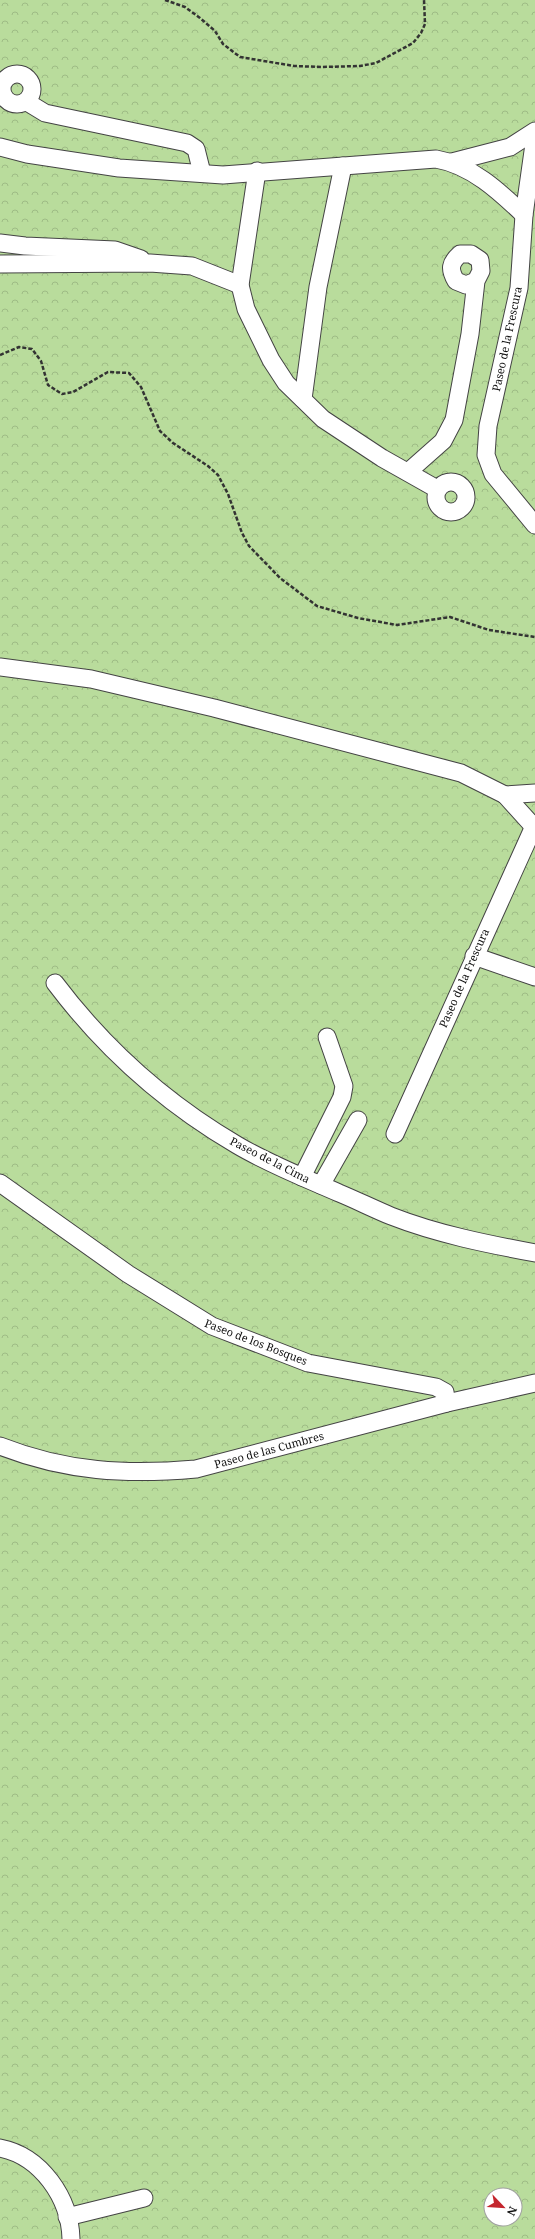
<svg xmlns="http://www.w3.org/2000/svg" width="535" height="2239" font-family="'Noto Serif',serif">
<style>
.forest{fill:url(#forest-crowns);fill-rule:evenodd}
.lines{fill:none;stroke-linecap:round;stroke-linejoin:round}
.minor-casing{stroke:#444;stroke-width:19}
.path{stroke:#333;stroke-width:2.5;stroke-dasharray:4 2;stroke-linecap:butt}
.minor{stroke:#fff;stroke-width:17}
.labels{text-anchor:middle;stroke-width:4;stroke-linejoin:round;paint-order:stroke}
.street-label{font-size:11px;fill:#111;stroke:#fff}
</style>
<defs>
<pattern id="forest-crowns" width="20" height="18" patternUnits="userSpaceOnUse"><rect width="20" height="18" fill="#b9dc9c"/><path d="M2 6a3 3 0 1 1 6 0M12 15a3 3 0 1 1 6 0" fill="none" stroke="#9ebc85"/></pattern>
</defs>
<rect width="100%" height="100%" fill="#fffdf5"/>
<path class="forest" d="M0,0H535V2239H0ZM491,2195H515V2219H491Z"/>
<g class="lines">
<g class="minor-casing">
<g id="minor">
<circle cx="17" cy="89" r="15"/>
<path d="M27,102L45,113L187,143L196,149L202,173"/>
<path d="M535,137L524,215L519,288L488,426L486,455L493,474L535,525"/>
<path d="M0,147L27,154L119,168L223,175L436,159C471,165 499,191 524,215"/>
<path d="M452,162L510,147L535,131"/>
<path d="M257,171L240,285L246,309L271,360L286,383L323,419L382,458L437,489"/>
<path d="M0,243L25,246L115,250L141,259"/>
<path d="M0,264L150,263L192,266L240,285"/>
<path d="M303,399L318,287L343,166"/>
<path d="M408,472L443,441L454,420L470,334L476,281L481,271L480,260L471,254H460C450,263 449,269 456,281L466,285L476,281"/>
<circle cx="451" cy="497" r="15"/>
<path d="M0,667L91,679L214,708L461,773L505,795L533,826"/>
<path d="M505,795L535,793"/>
<path d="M474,956L535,977"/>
<path d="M55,983C104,1048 167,1104 237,1145C269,1164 305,1178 339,1193C356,1200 374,1209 391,1216C437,1234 487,1244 535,1253"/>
<path d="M395,1134L535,824"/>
<path d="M302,1177L342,1097L344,1086L327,1037"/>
<path d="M0,1183L128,1274L212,1326L308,1363L436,1387L445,1392L447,1403"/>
<path d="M321,1185L358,1120"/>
<path d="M0,1446C66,1472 127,1475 196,1469L447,1403L535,1383"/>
<path d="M0,2148C41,2156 70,2198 71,2239"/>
<path d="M67,2217L144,2198"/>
</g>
</g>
<g class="path">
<path d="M165,0L185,7L200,18L215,31L223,44L240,57L294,66L322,67L360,66L376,63L413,43L421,33L425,24L424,0"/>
<path d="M0,355L19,347L32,349L41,361L48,385L62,394L73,392L108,372L129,373L141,387L160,431L173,443L208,466L218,475L228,494L242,533L249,546L280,578L317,606L358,618L397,625L450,617L489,630L535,637"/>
</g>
<use href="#minor" class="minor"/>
</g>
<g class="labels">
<g class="street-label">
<text transform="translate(507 339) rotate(-78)" y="4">Paseo de la Frescura</text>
<text transform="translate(464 978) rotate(-66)" y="4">Paseo de la Frescura</text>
<text transform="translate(270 1160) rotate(27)" y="4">Paseo de la Cima</text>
<text transform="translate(256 1342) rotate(21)" y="4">Paseo de los Bosques</text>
<text transform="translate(269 1450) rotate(-15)" y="4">Paseo de las Cumbres</text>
</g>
</g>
<g transform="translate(503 2207) rotate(115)"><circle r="19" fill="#ffffff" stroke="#a0a0a0"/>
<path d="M0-3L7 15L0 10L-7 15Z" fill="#c4262e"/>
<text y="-6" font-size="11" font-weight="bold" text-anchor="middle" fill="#111111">N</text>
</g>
</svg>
